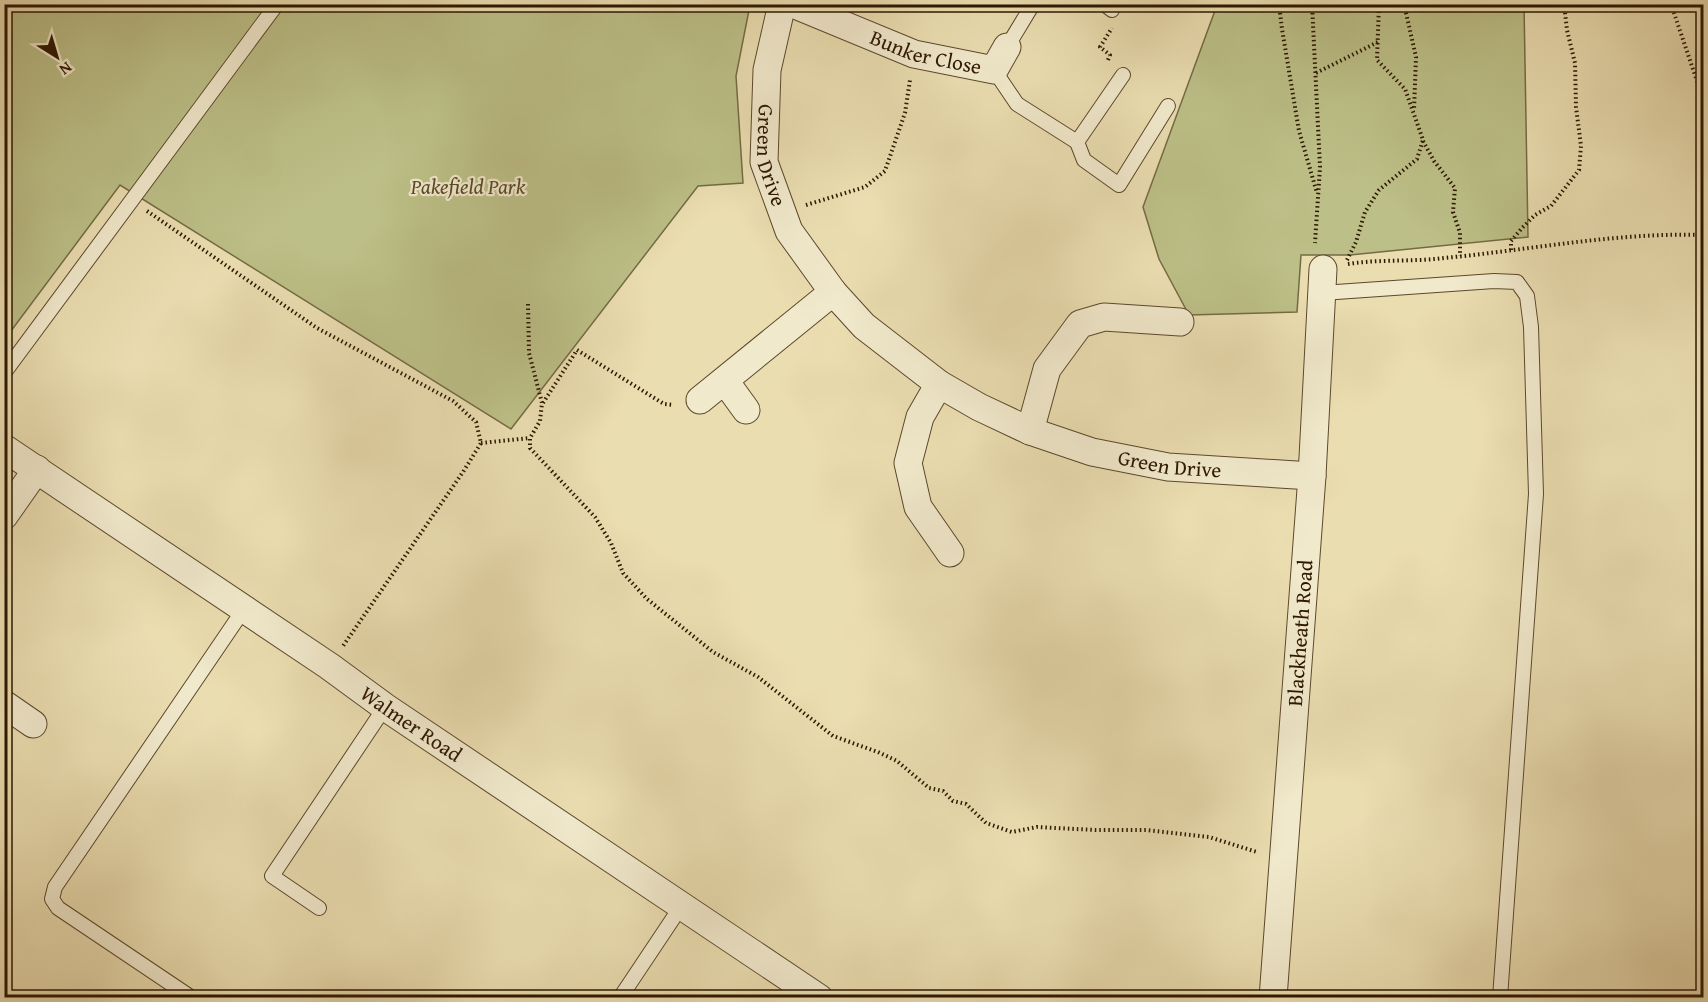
<svg xmlns="http://www.w3.org/2000/svg" width="1708" height="1002" font-family="'Gentium Book Plus',serif">
<style>
.green{fill:#bcbf87;stroke:#746b44;stroke-width:1.5}
.lines{fill:none;stroke-linecap:round;stroke-linejoin:round}
.lane-casing{stroke:#5c482c;stroke-width:16}
.street-casing{stroke:#5c482c;stroke-width:29}
.path{stroke:#2d1700;stroke-width:4;stroke-dasharray:1.5 3;stroke-linecap:butt}
.lane{stroke:#f1e9cc;stroke-width:14}
.street{stroke:#f1e9cc;stroke-width:27}
.labels{text-anchor:middle;stroke-width:4.5;stroke-linejoin:round;paint-order:stroke}
.street-label{font-size:21px;fill:#2d1700;stroke:#f1e9cc}
.park-label{font-size:21px;font-style:italic;fill:#584928;stroke:#f1e9cc}
</style>
<rect width="100%" height="100%" fill="#eaddb0"/>
<filter id="stains"><feTurbulence type="fractalNoise" baseFrequency=".00333" numOctaves="4"/><feColorMatrix values="0 0 0 0 .2 0 0 0 0 .09 0 0 0 0 .02 0 0 0 .5 -.17"/></filter>
<radialGradient id="worn" r=".72"><stop offset=".6" stop-color="#630" stop-opacity="0"/><stop offset="1" stop-color="#630" stop-opacity=".3"/></radialGradient>
<g class="green">
<path d="M5,5H750L736,76L743,183L698,186L511,429L120,185L5,339Z"/>
<path d="M1217,5H1524L1528,237L1350,255H1301L1297,312L1189,315L1159,259L1143,207Z"/>
</g>
<g class="lines">
<g class="lane-casing">
<g id="lane">
<path d="M1104,4L1112,10"/>
<path d="M1007,47L1033,4"/>
<path d="M994,70L1017,104L1077,142L1123,75"/>
<path d="M1077,142L1084,160L1119,185L1168,106"/>
<path d="M1322,293L1494,281L1517,282L1527,296L1531,327L1536,494L1500,998"/>
<path d="M4,373L277,4"/>
<path d="M319,908L272,876L385,707"/>
<path d="M192,998L58,908L52,899L55,887L244,609"/>
<path d="M620,998L682,905"/>
</g>
</g>
<g class="street-casing">
<g id="street">
<path id="s1" d="M782,4L767,70L764,162L789,231L833,292L864,326L939,384L979,407L1030,431L1092,452L1168,467L1312,476"/>
<path id="s2" d="M793,4L914,54L994,70L1007,47"/>
<path d="M725,381L746,410"/>
<path d="M939,384L920,417L908,463L918,507L950,553"/>
<path d="M700,400L833,292"/>
<path d="M1030,431L1047,369L1080,324L1104,317L1180,322"/>
<path id="s3" d="M4,448L329,666L385,707L819,998"/>
<path d="M4,516L37,469"/>
<path d="M4,704L33,724"/>
<path id="s4" d="M1273,998L1312,476L1323,269"/>
</g>
</g>
<g class="path">
<path d="M1279,4L1282,29L1299,131L1317,193"/>
<path d="M1312,4L1320,167L1315,243"/>
<path d="M1404,4L1416,57L1414,110"/>
<path d="M1671,4L1698,84L1704,138"/>
<path d="M1108,60L1110,55L1100,47L1112,28"/>
<path d="M1316,73L1378,42"/>
<path d="M1423,141L1434,161L1455,188L1453,212L1460,233V256"/>
<path d="M806,205L865,187L885,171L905,113L910,80"/>
<path d="M147,211L317,328L453,401L476,422L481,443L463,472L343,646"/>
<path d="M1511,250V241L1522,228L1535,215L1551,206L1579,170L1581,146L1576,107L1575,63L1567,30L1564,4"/>
<path d="M1347,260L1356,242L1365,212L1379,190L1417,159L1423,140L1405,89L1377,60L1379,4"/>
<path d="M1348,264C1380,259 1412,262 1444,258C1530,250 1617,232 1704,235"/>
<path d="M528,304L529,353L542,403L540,421L530,438V448L595,517L611,543L623,573L647,599L713,652L758,677L833,736L878,752L897,761L929,788L943,791L953,801L966,804L986,823L1012,832L1037,827L1095,830H1146L1209,837L1257,852"/>
<path d="M543,403L577,350L664,404L674,405"/>
<path d="M481,443L530,438"/>
</g>
<use href="#lane" class="lane"/>
<use href="#street" class="street"/>
</g>
<g class="labels">
<g class="street-label">
<text dy="7" stroke="none"><textPath href="#s2" startOffset="142">Bunker Close</textPath></text>
<text dy="7" stroke="none"><textPath href="#s1" startOffset="154">Green Drive</textPath></text>
<text dy="7" stroke="none"><textPath href="#s1" startOffset="696">Green Drive</textPath></text>
<text dy="7" stroke="none"><textPath href="#s4" startOffset="366">Blackheath Road</textPath></text>
<text dy="7" stroke="none"><textPath href="#s3" startOffset="492">Walmer Road</textPath></text>
</g>
<g class="park-label">
<text x="468" y="194">Pakefield Park</text>
</g>
</g>
<rect width="1708" height="1002" fill="none" stroke="#eaddb0" stroke-width="24"/>
<rect x="6" y="6" width="1696" height="990" fill="none" stroke="#2d1700" stroke-width="3"/>
<rect x="12" y="12" width="1684" height="978" fill="none" stroke="#2d1700" stroke-width="1.5"/>
<g transform="translate(57 57) rotate(143)" stroke="#f1e9cc" stroke-width="4.5" paint-order="stroke">
<path d="M0-4.5L10 22L0 15L-10 22Z" fill="#2d1700"/>
<text y="-9" font-size="16" font-weight="bold" text-anchor="middle" fill="#2d1700">N</text>
</g>
<rect width="100%" height="100%" filter="url(#stains)"/>
<rect width="100%" height="100%" fill="url(#worn)"/>
</svg>
